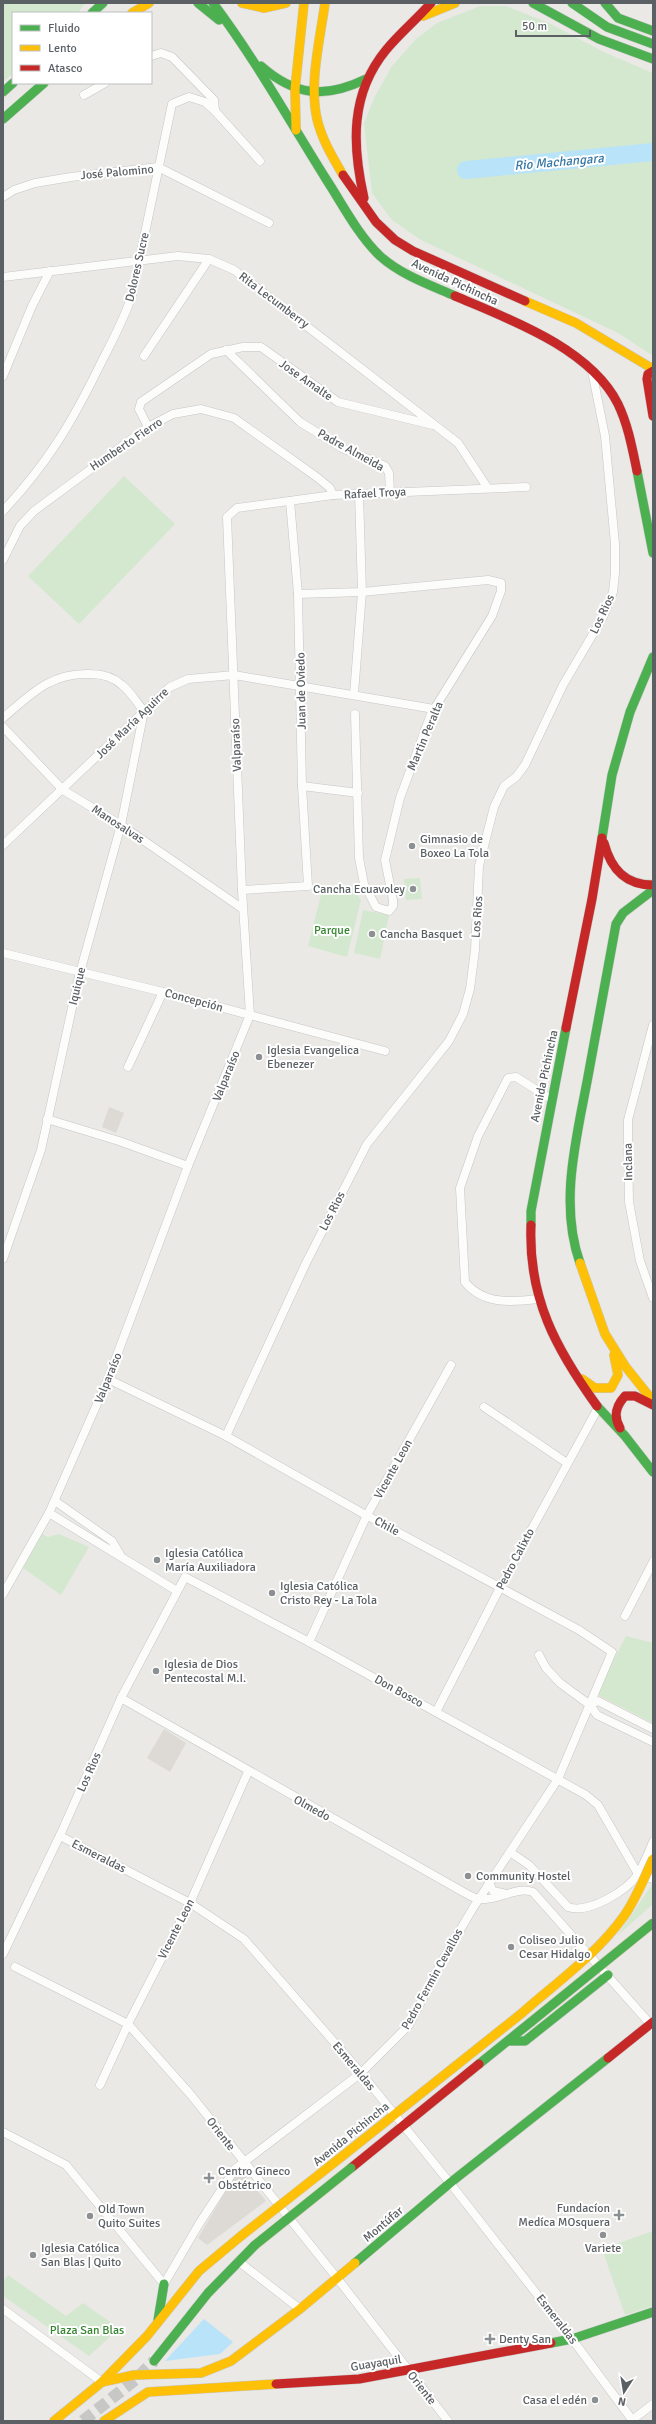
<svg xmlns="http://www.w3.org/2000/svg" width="656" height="2424" font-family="Signika,sans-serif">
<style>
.education{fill:#dddad5}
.green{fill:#d4e8d0}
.water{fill:#b8e3f8}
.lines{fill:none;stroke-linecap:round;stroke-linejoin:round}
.river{stroke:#b8e3f8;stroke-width:18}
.primary-tunnel{stroke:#c7c7c6;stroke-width:12;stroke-dasharray:12 6;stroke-linecap:butt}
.street-casing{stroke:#c6c6c6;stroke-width:9}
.fast-casing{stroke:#c7c8c8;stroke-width:10}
.slow-casing{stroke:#c7c8c8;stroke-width:10}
.jam-casing{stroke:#c7c8c8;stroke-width:10}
.street{stroke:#fcfcfb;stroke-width:8}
.fast{stroke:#4caf50;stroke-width:9}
.slow{stroke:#ffc107;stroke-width:9}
.jam{stroke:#c62828;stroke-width:9}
.fast-bridge-casing{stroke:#d4c7b2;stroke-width:10;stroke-linecap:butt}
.slow-bridge-casing{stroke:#d4c7b2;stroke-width:10;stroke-linecap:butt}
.fast-bridge{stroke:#4caf50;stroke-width:9}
.slow-bridge{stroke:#ffc107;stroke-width:9}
.poi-dot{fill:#8d9092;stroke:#fff;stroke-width:1.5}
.labels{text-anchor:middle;stroke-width:4;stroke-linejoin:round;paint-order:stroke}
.street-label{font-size:12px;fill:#5b6064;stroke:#fff}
.poi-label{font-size:12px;fill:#5b6064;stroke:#fff;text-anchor:start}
.park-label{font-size:12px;fill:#368531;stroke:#fff}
.water-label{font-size:13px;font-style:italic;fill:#3677a3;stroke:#fff}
</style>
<rect width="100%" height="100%" fill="#ebe9e6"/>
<g class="education">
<path d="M109,1107L124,1113L116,1133L102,1127Z"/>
<path d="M164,1729L186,1743L170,1772L147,1758Z"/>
<path d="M237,2172H242L266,2201L207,2245L198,2238Z"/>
</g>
<g class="green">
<path d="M3,3H85L78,13H13V73L3,82Z"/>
<path d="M480,6H506L549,23L604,52L653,73V356L618,333L421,240L392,220L372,193L364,123L375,96L392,66L416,39L437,23Z"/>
<path d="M124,476L175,524L79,624L28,576Z"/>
<path d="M420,878L422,899L406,900L404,879Z"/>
<path d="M323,887H352L361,900L347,957L308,946Z"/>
<path d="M363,910L389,915L380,959L354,953Z"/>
<path d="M42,1534L48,1537L59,1534L89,1547L61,1595L23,1568Z"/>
<path d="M626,1636L653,1643V1723L596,1694Z"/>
<path d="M653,1883V1904L617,1936Z"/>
<path d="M653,2231V2306L625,2315L602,2249Z"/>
<path d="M8,2275L66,2316L83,2303L116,2326L114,2333L89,2356L3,2296V2282Z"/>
</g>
<g class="water">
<path d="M204,2319L233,2342L220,2354L165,2361Z"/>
<circle cx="83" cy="2330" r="5.5"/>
</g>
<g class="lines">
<path class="river" d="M466,170L653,152"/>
<path class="primary-tunnel" d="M83,2421L136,2379L154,2361"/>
<g class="street-casing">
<g id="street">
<path d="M151,56L161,53L172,57L214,100L215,111"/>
<path d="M84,95L105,83"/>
<path d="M3,197L14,190L35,183L71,177L158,167L269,223"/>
<path d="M3,277L178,256L209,259L234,270L458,443L487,487"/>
<path d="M226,350L300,422L342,448L385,466L389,473L390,492"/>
<path d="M144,356L209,259"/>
<path d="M3,376L32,306L50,271"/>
<path d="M148,427L139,409L141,402L211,354L243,347H261L338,402L433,425"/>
<path d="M3,511C47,464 71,424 99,367C111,343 124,320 132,295L172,104L189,97L205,102L215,111L260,161"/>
<path d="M3,560L20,526L34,511L148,427L173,414L201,409L234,418L318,478L330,488L333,495"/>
<path d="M298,594L362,592L488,580L501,583V591L492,616L431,714L400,798L385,860L393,900V906L389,911L376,907L364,884L359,858L355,714"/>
<path d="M354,694L362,592L359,493"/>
<path d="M3,718C31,694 51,672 91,674C102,674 114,678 122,685C131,692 137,703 144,711L121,825L79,976L41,1150L3,1259"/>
<path d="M3,727L63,790L121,825L243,909"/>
<path d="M302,786L358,793"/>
<path d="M3,845L170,687L188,679L234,675L434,709"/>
<path d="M242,890L308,886L302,786L298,594L290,501"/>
<path d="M3,953L163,992L385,1051"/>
<path d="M653,1025L628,1120V1137L629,1202L640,1261L653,1298"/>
<path d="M128,1067L163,992"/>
<path d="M47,1119L119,1141L188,1166"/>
<path d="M539,1299C512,1302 483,1305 465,1282L460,1188L478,1136L508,1078L516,1077L551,1099"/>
<path d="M484,1407L567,1463"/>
<path d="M226,1436L306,1263L367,1144L449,1041L463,1014L470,989L475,950L479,866L494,807L504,786L516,777L525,765L563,685L603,617L613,592L615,573V544L605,436L592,371"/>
<path d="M55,1501L112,1541L121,1556"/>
<path d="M49,1513L177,1591"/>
<path d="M3,1594L49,1513L108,1379L188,1166L250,1015L242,890L227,517L237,508L333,495L526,487"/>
<path d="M625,1616L653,1562"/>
<path d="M309,1642L367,1515L451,1365"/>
<path d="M539,1655L546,1668L560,1683L590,1705L597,1715L653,1742"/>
<path d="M121,1698L465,1893C469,1895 475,1899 480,1899C499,1901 515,1886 533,1892L653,2027"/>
<path d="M590,1705L598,1701L653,1729"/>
<path d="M436,1712L504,1580L598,1408"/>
<path d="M60,1836L190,1903L244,1939L361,2073L450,2183L572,2339L633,2421"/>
<path d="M510,1852L529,1865L568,1907C589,1914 627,1891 639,1873C644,1863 649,1852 653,1842"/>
<path d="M489,1882L493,1891L506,1894"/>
<path d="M3,1954L62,1831L121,1698L185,1577L309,1642L586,1795L598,1805L638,1874L653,1879"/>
<path d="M15,1967L128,2024L191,2095L337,2278L448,2421"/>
<path d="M100,2085L130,2020L190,1903L248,1772"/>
<path d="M3,2132L66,2165L164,2284L199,2224L235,2169L361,2073L409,2025L442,1961L473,1908L558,1779L612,1652L579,1630L364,1514L226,1436L108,1379"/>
<path d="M238,2261L300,2309"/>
<path d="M3,2309L102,2382"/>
<path d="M631,2421L653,2404"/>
</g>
</g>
<g class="fast-casing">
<g id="fast">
<path d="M198,3L219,20"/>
<path d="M213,3C255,59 289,120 326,179C343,205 358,235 380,256C401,275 430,285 455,296"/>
<path d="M533,3L599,39L653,59"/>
<path d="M572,3L607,27L653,44"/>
<path d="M605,3L618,18L653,31"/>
<path d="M92,13L103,3"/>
<path d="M261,66C295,96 325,99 366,79"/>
<path d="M3,92L13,83"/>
<path d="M3,119L44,83"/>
<path d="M637,471L653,553"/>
<path d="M602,838L612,775L630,712L653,657"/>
<path d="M531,1225V1211L566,1028"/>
<path d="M580,1263C558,1201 578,1133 589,1071C598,1022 607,973 616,924L623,913L653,890"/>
<path d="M597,1406L625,1436L653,1472"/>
<path d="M508,2041H525L608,1975"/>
<path d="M479,2064L531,2022"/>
<path d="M355,2263L450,2183L608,2058"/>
<path d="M158,2320L164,2284"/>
<path d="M551,2343L572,2339L653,2312"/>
<path d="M154,2361L208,2293L255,2245"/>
</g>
</g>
<g class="slow-casing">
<g id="slow">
<path d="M242,3L264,8L286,3"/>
<path d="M325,3C320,40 309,82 317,119C322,140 333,158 343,175"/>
<path d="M132,13L149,3"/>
<path d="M423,16L455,3"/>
<path d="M296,130L295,89L304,3"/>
<path d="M525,301L576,323L653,369"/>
<path d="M580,1263L605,1334L625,1366L653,1401"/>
<path d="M582,1379L595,1388H611L618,1375L614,1355"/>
<path d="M340,2158L522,2013"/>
<path d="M102,2382L134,2375L201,2373L231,2361L300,2309L355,2263"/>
<path d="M54,2421L102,2382L147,2336L199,2271L241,2236"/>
<path d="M104,2421L148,2392L276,2384"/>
</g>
</g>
<g class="jam-casing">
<g id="jam">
<path d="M343,175L376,222L395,240L413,251L525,301"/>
<path d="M364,198C352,145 350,94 386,50C400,33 417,19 431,3"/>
<path d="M455,296C509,319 590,348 618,404C628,425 632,447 637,471"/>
<path d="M653,371L648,374L647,379L653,416"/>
<path d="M604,843C611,869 625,885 653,885"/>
<path d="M566,1028L592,899L602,838"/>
<path d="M531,1225C528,1298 556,1349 597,1406"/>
<path d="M620,1428C613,1416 616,1406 625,1396H635L653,1405"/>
<path d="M608,2058L653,2022"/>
<path d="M351,2168L479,2064"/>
<path d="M276,2384L359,2379L551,2343"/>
</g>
</g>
<use href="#street" class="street"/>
<use href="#fast" class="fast"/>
<use href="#slow" class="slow"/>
<use href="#jam" class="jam"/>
<g class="fast-bridge-casing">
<g id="fast-bridge">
<path d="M531,2022L653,1923"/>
<path d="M255,2245L351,2168"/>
</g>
</g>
<g class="slow-bridge-casing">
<g id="slow-bridge">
<path d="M522,2013C557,1982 597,1954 624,1916C636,1899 644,1878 653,1859"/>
<path d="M241,2236L340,2158"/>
</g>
</g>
<use href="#fast-bridge" class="fast-bridge"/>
<use href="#slow-bridge" class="slow-bridge"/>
</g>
<g class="poi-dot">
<circle cx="412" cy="846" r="4"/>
<circle cx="413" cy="889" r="4"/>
<circle cx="372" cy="934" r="4"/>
<circle cx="259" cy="1057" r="4"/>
<circle cx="157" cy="1560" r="4"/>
<circle cx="272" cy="1593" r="4"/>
<circle cx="156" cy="1671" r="4"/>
<circle cx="468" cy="1876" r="4"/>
<circle cx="511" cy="1947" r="4"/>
<path d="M207 2172h4v4h4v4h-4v4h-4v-4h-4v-4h4z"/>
<path d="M617 2209h4v4h4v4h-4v4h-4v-4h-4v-4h4z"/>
<circle cx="90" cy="2216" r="4"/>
<circle cx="603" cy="2235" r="4"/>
<circle cx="33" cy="2255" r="4"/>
<path d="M488 2333h4v4h4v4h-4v4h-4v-4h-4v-4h4z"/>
<circle cx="595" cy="2400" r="4"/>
</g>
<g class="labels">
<g class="street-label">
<text transform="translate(117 172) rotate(-5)" y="4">José Palomino</text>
<text transform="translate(137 267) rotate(-77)" y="4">Dolores Sucre</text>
<text transform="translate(455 282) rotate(25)" y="4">Avenida Pichincha</text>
<text transform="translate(274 300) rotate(37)" y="4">Rita Lecumberry</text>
<text transform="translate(306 380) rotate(35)" y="4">Jose Amalte</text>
<text transform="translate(126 444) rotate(-34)" y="4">Humberto Fierro</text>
<text transform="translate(351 450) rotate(29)" y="4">Padre Almeida</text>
<text transform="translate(375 493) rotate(-3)" y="4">Rafael Troya</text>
<text transform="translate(602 614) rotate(-65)" y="4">Los Rios</text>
<text transform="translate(301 691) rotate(-91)" y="4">Juan de Oviedo</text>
<text transform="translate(132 723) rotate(-44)" y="4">José María Aguirre</text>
<text transform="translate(425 736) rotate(-67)" y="4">Martin Peralta</text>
<text transform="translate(236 745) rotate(-92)" y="4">Valparaíso</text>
<text transform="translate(118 824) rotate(33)" y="4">Manosalvas</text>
<text transform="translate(477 917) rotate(-86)" y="4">Los Rios</text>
<text transform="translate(77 986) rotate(-77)" y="4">Iquique</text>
<text transform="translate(194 1000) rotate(15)" y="4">Concepción</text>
<text transform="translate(226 1076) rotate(-68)" y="4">Valparaíso</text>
<text transform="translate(544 1076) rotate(-78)" y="4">Avenida Pichincha</text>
<text transform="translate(628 1162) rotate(-91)" y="4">Inclana</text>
<text transform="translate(332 1211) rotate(-63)" y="4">Los Rios</text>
<text transform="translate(108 1378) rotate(-68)" y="4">Valparaíso</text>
<text transform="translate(393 1469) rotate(-61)" y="4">Vicente Leon</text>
<text transform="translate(387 1526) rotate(28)" y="4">Chile</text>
<text transform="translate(515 1559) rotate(-62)" y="4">Pedro Calixto</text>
<text transform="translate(399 1691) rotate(29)" y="4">Don Bosco</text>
<text transform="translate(89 1772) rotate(-66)" y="4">Los Rios</text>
<text transform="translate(312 1808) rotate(29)" y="4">Olmedo</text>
<text transform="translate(99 1856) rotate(27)" y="4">Esmeraldas</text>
<text transform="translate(176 1929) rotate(-63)" y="4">Vicente Leon</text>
<text transform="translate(432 1979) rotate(-61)" y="4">Pedro Fermin Cevallos</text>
<text transform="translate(354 2066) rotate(50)" y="4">Esmeraldas</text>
<text transform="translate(221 2134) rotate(52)" y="4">Oriente</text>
<text transform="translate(351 2134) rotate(-39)" y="4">Avenida Pichincha</text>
<text transform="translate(383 2224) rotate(-40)" y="4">Montúfar</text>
<text transform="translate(557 2319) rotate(52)" y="4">Esmeraldas</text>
<text transform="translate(376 2363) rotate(-9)" y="4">Guayaquil</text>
<text transform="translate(422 2388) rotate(52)" y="4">Oriente</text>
</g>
<g class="poi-label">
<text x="420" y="843">Gimnasio de<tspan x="420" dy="14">Boxeo La Tola</tspan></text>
<text x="405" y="893" text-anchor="end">Cancha Ecuavoley</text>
<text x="380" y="938">Cancha Basquet</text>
<text x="267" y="1054">Iglesia Evangelica<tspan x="267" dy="14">Ebenezer</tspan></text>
<text x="165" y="1557">Iglesia Católica<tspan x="165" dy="14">María Auxiliadora</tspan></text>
<text x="280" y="1590">Iglesia Católica<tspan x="280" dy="14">Cristo Rey - La Tola</tspan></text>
<text x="164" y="1668">Iglesia de Dios<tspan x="164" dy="14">Pentecostal M.I.</tspan></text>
<text x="476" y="1880">Community Hostel</text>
<text x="519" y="1944">Coliseo Julio<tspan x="519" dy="14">Cesar Hidalgo</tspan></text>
<text x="218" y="2175">Centro Gineco<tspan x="218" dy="14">Obstétrico</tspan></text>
<text x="610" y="2212" text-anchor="end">Fundacíon<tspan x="610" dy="14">Medíca MOsquera</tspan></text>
<text x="98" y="2213">Old Town<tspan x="98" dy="14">Quito Suites</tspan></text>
<text x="41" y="2252">Iglesia Católica<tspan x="41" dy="14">San Blas | Quito</tspan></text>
<text x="603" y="2252" text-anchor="middle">Variete</text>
<text x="499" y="2343">Denty San</text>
<text x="587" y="2404" text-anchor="end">Casa el edén</text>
</g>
<g class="park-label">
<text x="332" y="934">Parque</text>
<text x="87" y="2334">Plaza San Blas</text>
</g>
<g class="water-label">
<text transform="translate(559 161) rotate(-5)" y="5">Rio Machangara</text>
</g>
</g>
<rect width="656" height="2424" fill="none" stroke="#5b6064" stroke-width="8"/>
<rect x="12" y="12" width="140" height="72" fill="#ffffff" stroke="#bdbfc1"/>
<rect x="20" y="25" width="20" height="6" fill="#4caf50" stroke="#bdbfc1"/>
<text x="48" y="32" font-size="12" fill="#5b6064">Fluido</text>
<rect x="20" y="45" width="20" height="6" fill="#ffc107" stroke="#bdbfc1"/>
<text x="48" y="52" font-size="12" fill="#5b6064">Lento</text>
<rect x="20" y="65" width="20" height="6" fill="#c62828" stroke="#bdbfc1"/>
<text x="48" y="72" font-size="12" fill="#5b6064">Atasco</text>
<g transform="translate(624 2392) rotate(192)" stroke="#ffffff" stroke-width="3" paint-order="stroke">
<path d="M0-3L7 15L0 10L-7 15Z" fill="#5b6064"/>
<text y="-6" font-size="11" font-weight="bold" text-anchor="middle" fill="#5b6064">N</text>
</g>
<path d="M516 30v6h74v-6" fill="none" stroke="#5b6064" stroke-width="2"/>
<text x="522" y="30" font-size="12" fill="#5b6064" stroke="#ffffff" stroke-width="3" paint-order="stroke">50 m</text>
</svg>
